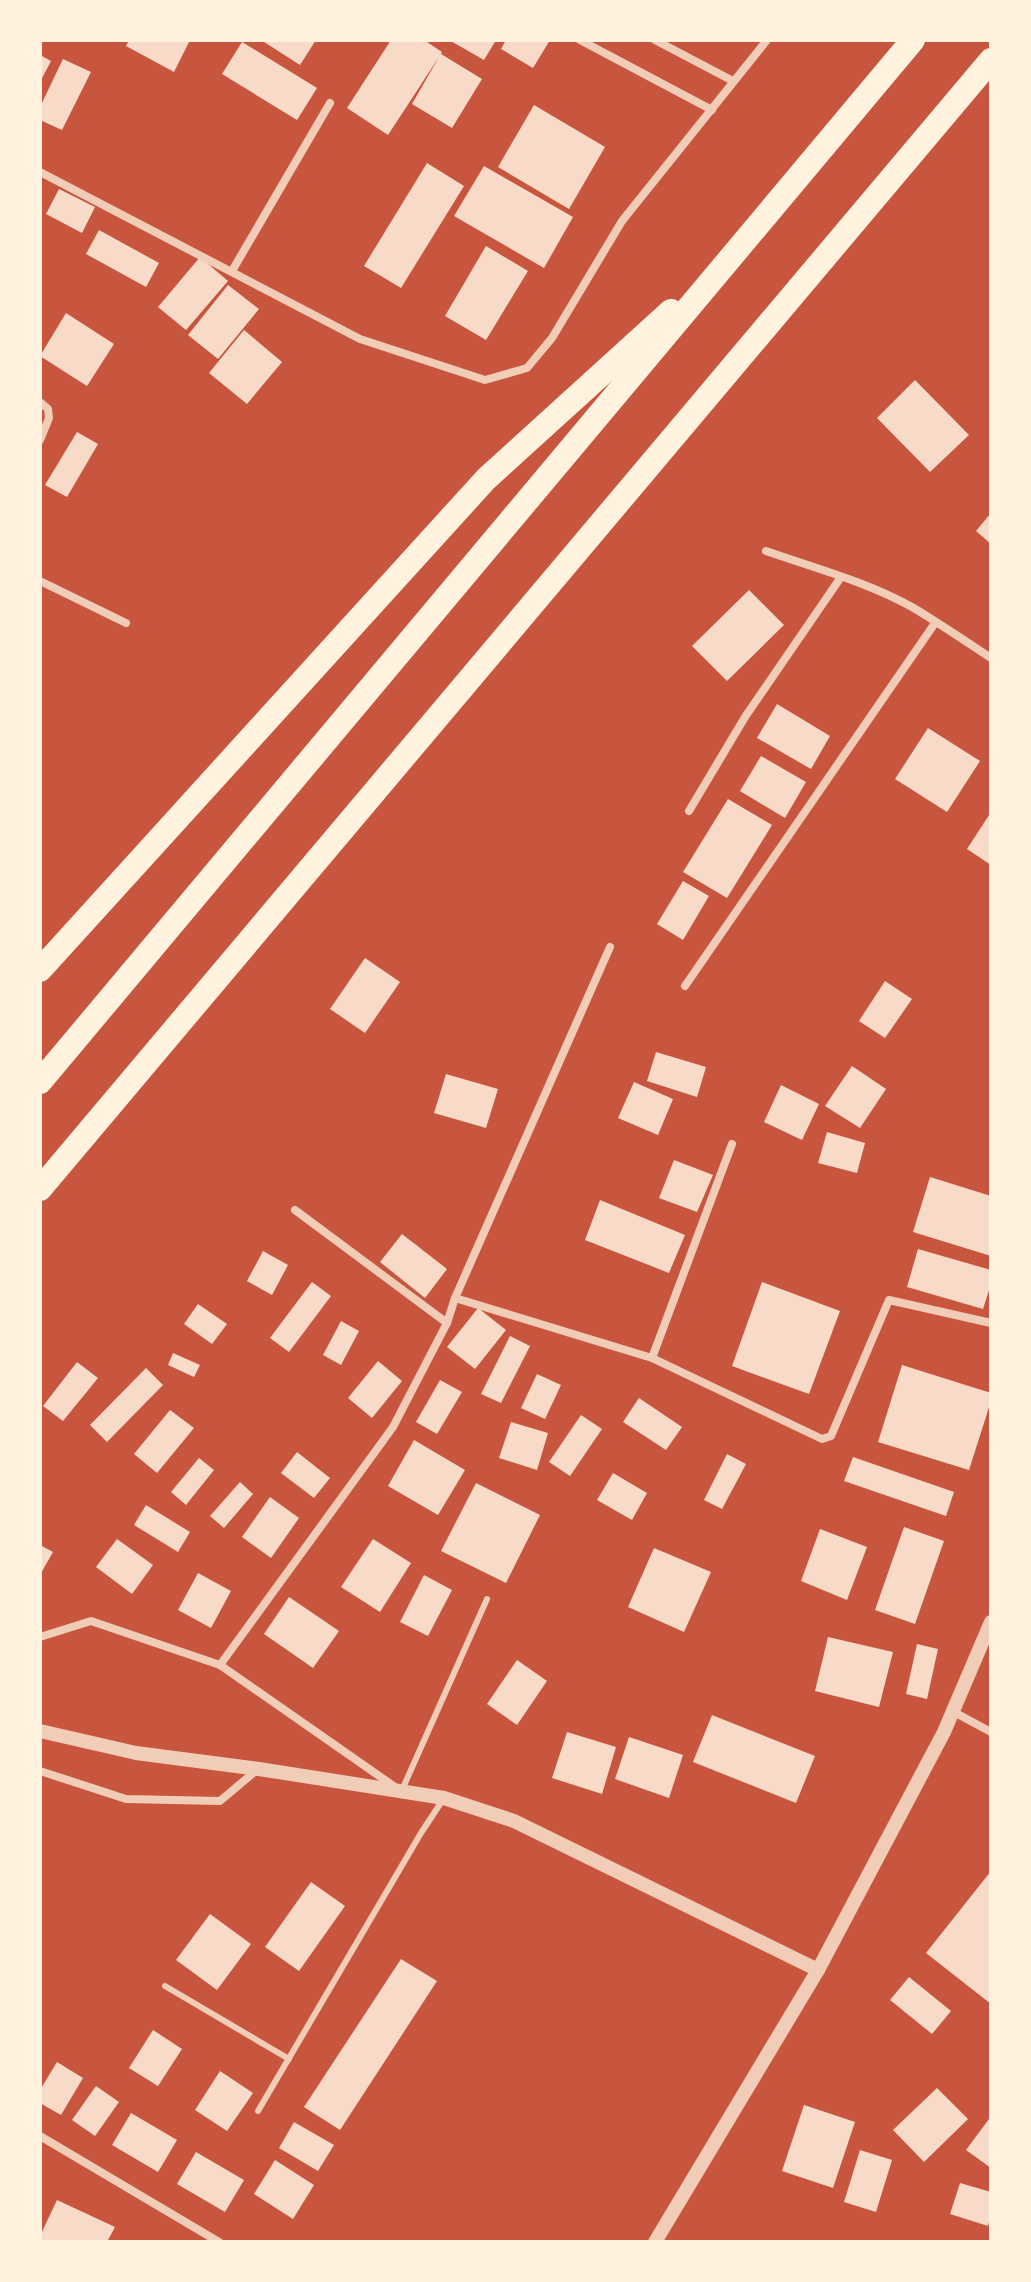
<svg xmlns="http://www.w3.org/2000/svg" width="1031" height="2282" font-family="Lora,serif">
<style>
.building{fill:#f7dbc8}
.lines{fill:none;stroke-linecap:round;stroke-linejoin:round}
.service{stroke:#f1ccb7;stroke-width:6}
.minor{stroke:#f1ccb7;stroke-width:8}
.tertiary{stroke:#f1ccb7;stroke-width:14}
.motorway{stroke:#fff3e0;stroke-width:24}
</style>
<rect width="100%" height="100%" fill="#c8553d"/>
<g class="building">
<path d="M129,40H190L174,72L126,46Z"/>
<path d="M261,40H316L300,65Z"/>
<path d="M391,40H424L442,52L441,54L482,79L452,128L412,104L439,57L388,135L347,108Z"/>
<path d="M449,40H496L484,60Z"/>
<path d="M506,40H550L533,68L501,49Z"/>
<path d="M242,42L317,88L297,120L222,74Z"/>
<path d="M40,55L51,61L40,82Z"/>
<path d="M63,59L91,72L62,130L40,120V107Z"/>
<path d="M534,105L605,147L569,209L498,167Z"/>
<path d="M427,163L464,186L401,288L364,266Z"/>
<path d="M484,166L573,217L544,268L454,216Z"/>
<path d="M59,189L95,207L82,233L46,214Z"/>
<path d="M99,230L159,263L146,287L86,254Z"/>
<path d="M486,246L528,271L486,340L445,316Z"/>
<path d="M200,257L228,281L186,330L158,307Z"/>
<path d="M228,285L259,309L218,359L188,335Z"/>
<path d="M66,313L114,344L87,386L40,356Z"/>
<path d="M244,330L282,362L247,404L209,373Z"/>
<path d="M915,380L969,435L930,472L877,418Z"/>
<path d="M77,432L98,444L67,497L45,485Z"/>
<path d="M991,513V544L976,531Z"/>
<path d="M749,590L784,625L727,681L692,646Z"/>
<path d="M777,704L830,736L811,769L757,738Z"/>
<path d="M928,728L980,761L947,812L895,779Z"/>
<path d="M761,756L806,782L785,818L740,791Z"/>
<path d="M728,799L772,825L727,898L683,872Z"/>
<path d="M991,812V865L967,849Z"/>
<path d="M683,881L709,896L683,940L657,924Z"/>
<path d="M365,958L400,982L365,1033L330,1009Z"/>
<path d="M885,981L912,999L885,1038L859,1021Z"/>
<path d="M656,1052L706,1067L697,1097L647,1081Z"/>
<path d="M852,1066L886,1089L860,1128L825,1106Z"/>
<path d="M446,1074L498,1089L486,1128L434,1113Z"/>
<path d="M634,1082L673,1099L658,1135L618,1118Z"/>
<path d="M781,1085L819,1104L802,1140L764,1122Z"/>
<path d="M827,1132L865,1143L857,1173L818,1163Z"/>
<path d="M674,1160L713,1175L697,1212L659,1198Z"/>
<path d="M930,1177L991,1196V1256L913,1232Z"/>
<path d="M600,1200L685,1235L669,1273L585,1240Z"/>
<path d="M402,1234L447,1269L425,1298L380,1262Z"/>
<path d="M918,1249L991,1270V1284L983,1309L907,1287Z"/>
<path d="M263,1251L288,1265L272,1295L247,1281Z"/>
<path d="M312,1282L331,1296L289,1352L270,1338Z"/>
<path d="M762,1282L840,1311L809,1394L732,1366Z"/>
<path d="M198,1304L227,1324L212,1344L184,1324Z"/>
<path d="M478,1308L506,1330L475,1369L447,1347Z"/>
<path d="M341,1321L359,1331L341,1365L323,1355Z"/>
<path d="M510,1336L530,1346L501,1403L481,1394Z"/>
<path d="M173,1353L200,1365L194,1377L168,1365Z"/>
<path d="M378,1361L402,1381L372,1418L348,1398Z"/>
<path d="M77,1362L98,1378L63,1421L43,1406Z"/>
<path d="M902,1365L991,1393V1401L969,1470L878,1442Z"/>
<path d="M146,1368L163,1385L107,1442L90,1425Z"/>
<path d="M537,1374L561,1385L545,1419L521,1408Z"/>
<path d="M440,1380L462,1392L437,1434L416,1422Z"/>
<path d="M639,1398L682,1427L666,1450L623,1422Z"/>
<path d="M170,1410L194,1428L157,1473L134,1454Z"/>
<path d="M581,1415L602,1429L570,1476L549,1462Z"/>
<path d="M511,1422L548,1433L537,1470L499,1458Z"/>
<path d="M414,1440L465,1470L438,1515L388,1486Z"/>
<path d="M297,1452L330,1478L314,1498L281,1473Z"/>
<path d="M727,1454L746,1464L722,1509L704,1500Z"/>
<path d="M853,1457L954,1492L946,1516L844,1481Z"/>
<path d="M199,1458L214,1470L186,1505L171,1492Z"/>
<path d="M613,1473L647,1493L632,1520L597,1500Z"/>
<path d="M240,1482L253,1494L224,1528L210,1516Z"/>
<path d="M476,1483L540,1515L506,1583L441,1551Z"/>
<path d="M270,1497L299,1518L271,1558L242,1537Z"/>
<path d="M146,1505L190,1532L178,1552L134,1525Z"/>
<path d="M904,1527L944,1541L915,1624L875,1610Z"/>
<path d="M820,1529L867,1547L847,1600L801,1581Z"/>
<path d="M117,1539L153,1565L132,1594L96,1567Z"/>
<path d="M373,1539L411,1563L380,1612L341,1587Z"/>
<path d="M40,1545L53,1552L40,1575Z"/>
<path d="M654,1548L711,1572L684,1632L628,1607Z"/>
<path d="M198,1573L231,1591L211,1628L178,1610Z"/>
<path d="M424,1575L452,1590L428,1636L400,1622Z"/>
<path d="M289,1597L339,1631L313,1668L264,1634Z"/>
<path d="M828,1637L893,1652L879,1707L815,1691Z"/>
<path d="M917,1644L938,1649L927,1699L906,1694Z"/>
<path d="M517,1660L547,1681L517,1725L487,1704Z"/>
<path d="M712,1715L815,1756L796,1803L693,1762Z"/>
<path d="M567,1732L616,1747L602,1794L552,1778Z"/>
<path d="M629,1737L683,1755L669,1798L615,1779Z"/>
<path d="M991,1871V2004L926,1953Z"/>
<path d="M311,1882L345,1906L299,1971L265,1947Z"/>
<path d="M210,1914L251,1944L217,1990L176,1960Z"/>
<path d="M401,1959L437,1981L340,2130L304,2107Z"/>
<path d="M909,1977L951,2011L932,2034L890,2000Z"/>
<path d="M153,2030L182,2049L158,2086L129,2068Z"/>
<path d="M57,2062L83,2078L61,2115L40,2103V2090Z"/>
<path d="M220,2071L253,2093L227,2131L195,2110Z"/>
<path d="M96,2086L119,2102L95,2136L72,2120Z"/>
<path d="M937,2088L968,2119L924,2162L893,2130Z"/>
<path d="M804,2105L855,2122L833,2188L782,2171Z"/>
<path d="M131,2113L177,2140L158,2172L112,2145Z"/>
<path d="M989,2119L991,2120V2168L966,2150Z"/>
<path d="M294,2122L334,2145L318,2171L279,2148Z"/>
<path d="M860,2150L892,2160L876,2212L844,2202Z"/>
<path d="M196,2152L244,2180L225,2212L177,2184Z"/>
<path d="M275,2160L314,2185L293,2219L254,2194Z"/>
<path d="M960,2183L991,2192V2214L988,2226L950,2214Z"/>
<path d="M57,2200L115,2227L107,2242H40V2236Z"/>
</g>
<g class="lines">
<g class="service">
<path d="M402,1790L487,1599"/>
<path d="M165,1986L289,2059"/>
<path d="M258,2111L421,1833L444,1798"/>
</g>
<g class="minor">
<path d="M580,40L712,110"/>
<path d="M655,40L733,81"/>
<path d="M40,172L360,339L485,380L527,368L552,338L622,221L767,40"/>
<path d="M232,271L330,103"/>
<path d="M40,402L48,409L49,418L40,440"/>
<path d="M766,551C815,568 867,582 912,607C939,623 965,641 991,658"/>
<path d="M40,581L126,623"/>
<path d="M689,811L745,717L841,577"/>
<path d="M685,986L935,623"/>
<path d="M295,1210L447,1323"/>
<path d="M455,1298L652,1358L822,1439L831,1436L889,1300L991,1323"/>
<path d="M652,1358L732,1144"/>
<path d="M40,1637L91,1621L220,1665L395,1787"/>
<path d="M220,1665L393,1427L447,1323L455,1298L610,947"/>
<path d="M952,1711L991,1732"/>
<path d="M40,1771L126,1799L220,1801L258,1769"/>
<path d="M40,2136L219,2242"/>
</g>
<g class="tertiary">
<path d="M40,1731L136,1753L259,1769L444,1798L514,1821L818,1970"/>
<path d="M655,2242L818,1970L944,1732L991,1622"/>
</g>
<g class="motorway">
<path d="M40,970L486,479L671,311"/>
<path d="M40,1082L913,40"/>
<path d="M40,1189L991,60"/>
</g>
</g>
<rect width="1031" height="2282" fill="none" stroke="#fff3e0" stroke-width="84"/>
</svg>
